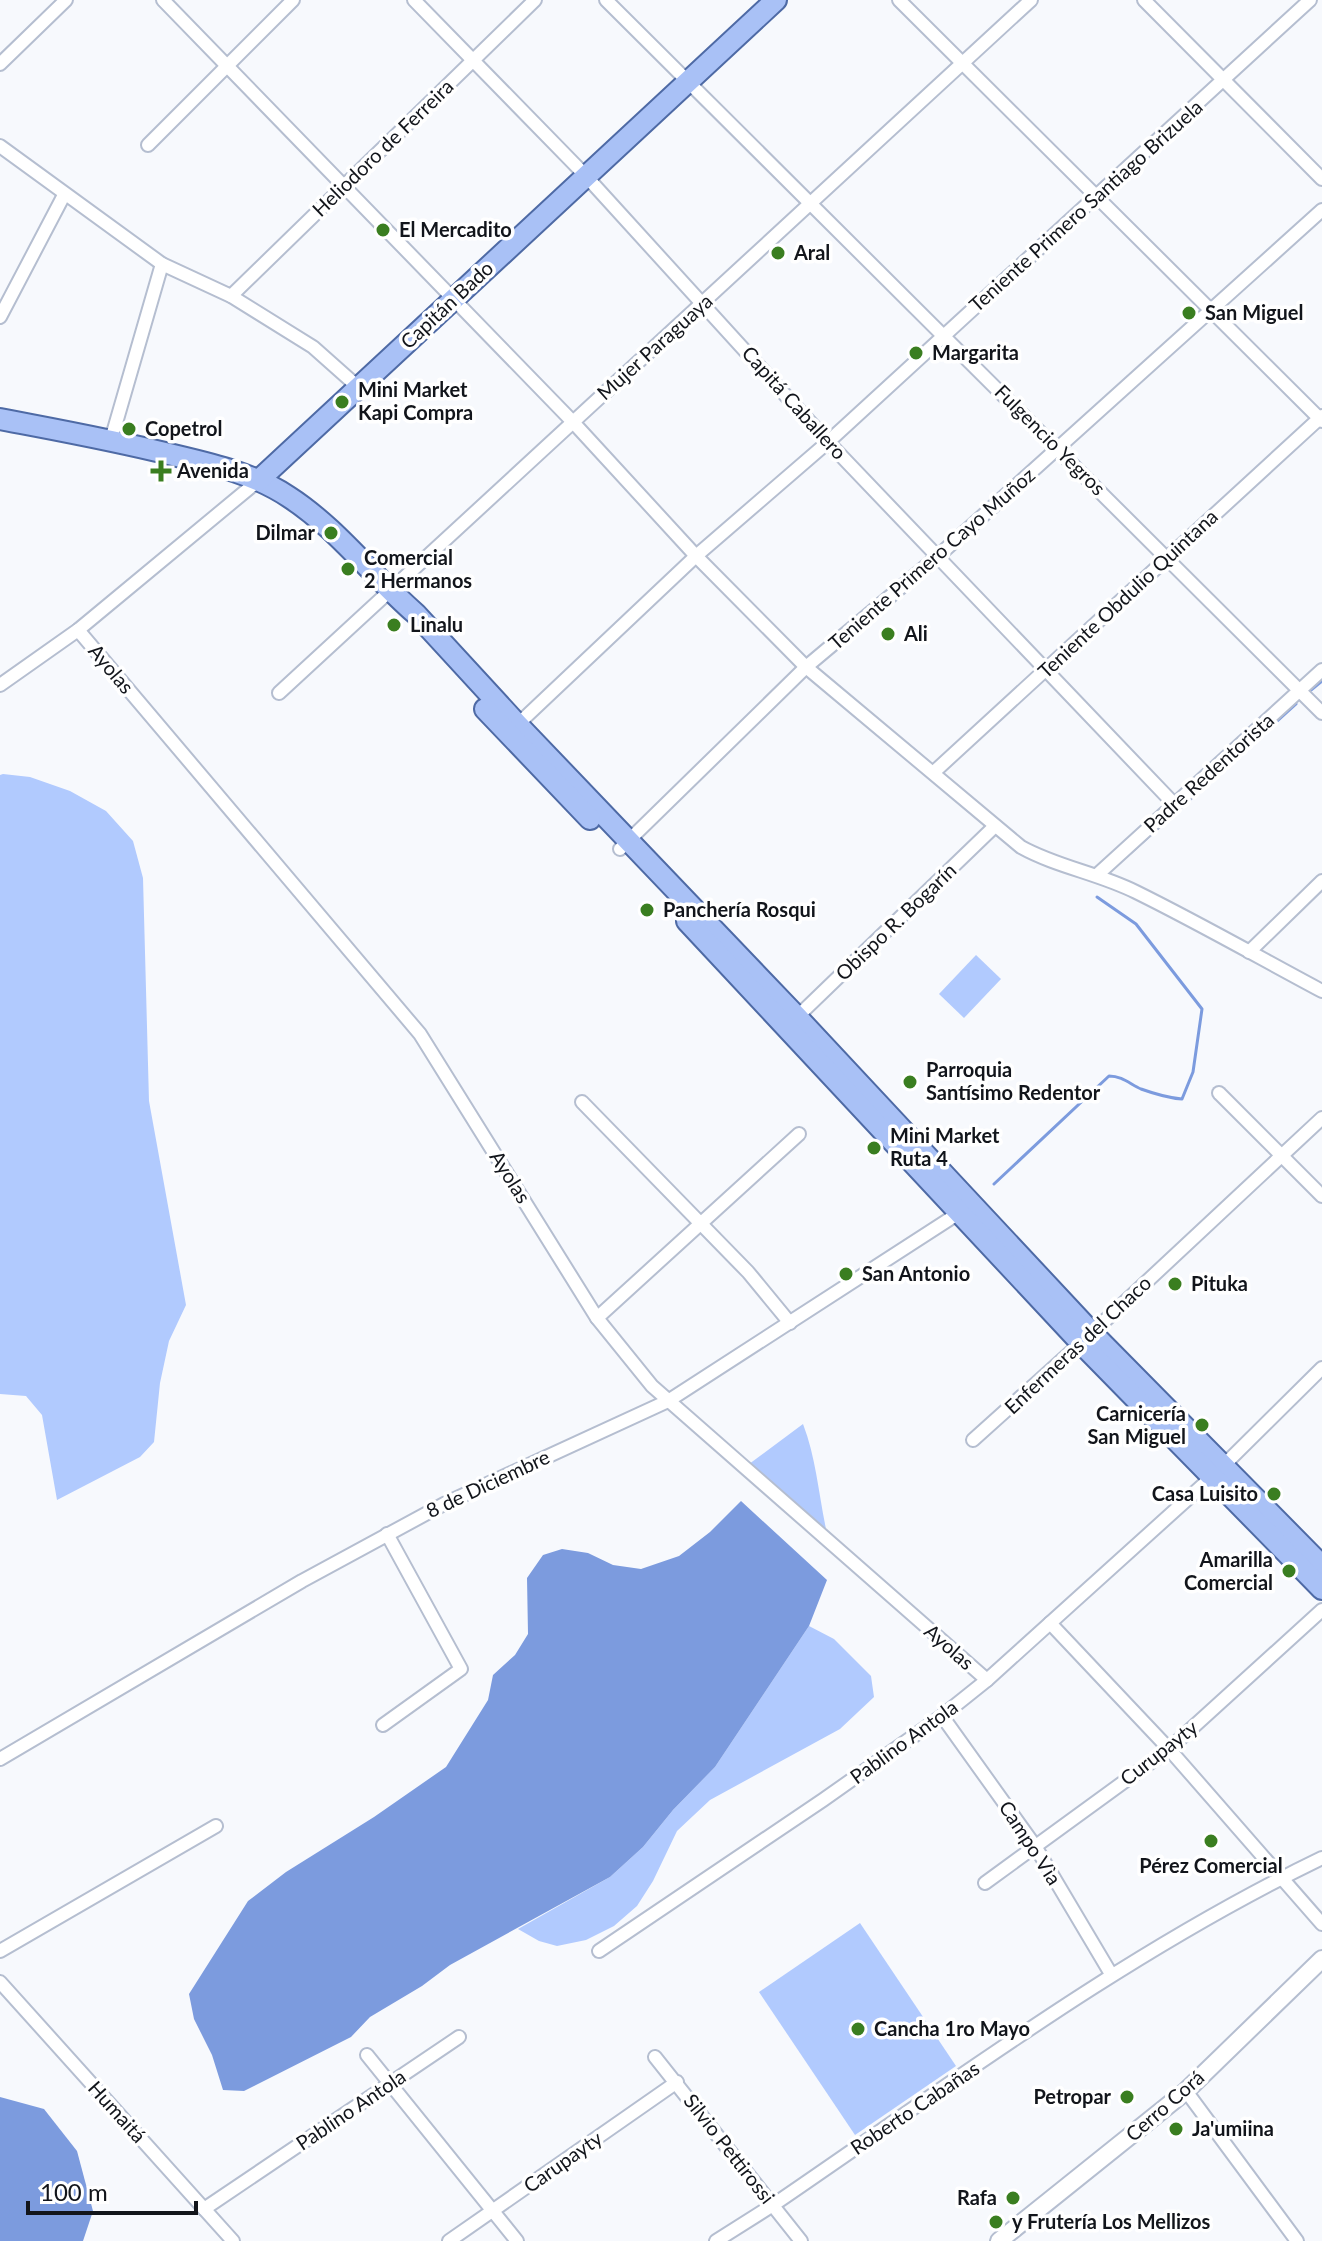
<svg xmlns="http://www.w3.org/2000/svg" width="1322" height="2241" font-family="Lato,sans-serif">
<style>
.green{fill:#b1cafe}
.water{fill:#7c9bde}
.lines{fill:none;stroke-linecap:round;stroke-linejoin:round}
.stream{stroke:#7c9bde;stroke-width:3}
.minor-casing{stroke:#b5bed0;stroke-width:16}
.tertiary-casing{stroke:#b5bed0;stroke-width:20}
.primary-casing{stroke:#4e6aa5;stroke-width:24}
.minor{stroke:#fff;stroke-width:12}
.tertiary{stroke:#fff;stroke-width:16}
.primary{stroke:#a9c1f6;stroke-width:20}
.poi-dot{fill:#3a7e20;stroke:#fff;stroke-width:3}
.labels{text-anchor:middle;stroke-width:7;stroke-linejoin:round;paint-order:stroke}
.street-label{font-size:20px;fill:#12151b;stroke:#fff}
.poi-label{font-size:20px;font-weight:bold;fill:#12151b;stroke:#fff;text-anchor:start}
</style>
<rect width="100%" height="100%" fill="#f7f9fd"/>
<g class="green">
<path d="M3,774L30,777L70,791L106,811L133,841L143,878L149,1101L186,1305L169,1341L160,1383L154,1442L140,1457L57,1500L42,1415L26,1396L0,1394V775Z"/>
<path d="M976,955L1001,979L964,1018L939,994Z"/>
<path d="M803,1424C817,1460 819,1500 828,1538L745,1467Z"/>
<path d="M809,1626L834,1639L871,1676L874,1697L840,1729L710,1800L677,1831L653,1881L637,1906L614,1926L586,1940L557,1946L539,1941L518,1929L610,1877L643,1847L673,1810L715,1767Z"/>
<path d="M860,1923L956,2066L855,2135L759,1992Z"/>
</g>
<g class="water">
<path d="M741,1501L827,1580L809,1626L715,1767L673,1810L643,1847L610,1877L450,1965L422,1986L370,2017L351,2037L244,2091L223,2090L212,2055L194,2019L189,1994L248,1901L286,1872L374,1817L446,1767L488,1700L493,1675L515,1655L528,1634L527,1578L543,1555L562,1549L588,1553L613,1565L641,1569L679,1556L710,1532Z"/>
<path d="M0,2097L44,2109L77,2151L93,2211L83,2241H0Z"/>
</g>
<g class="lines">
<g class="stream">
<path d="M1311,690L1322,681"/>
<path d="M1127,856L1296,704"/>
<path d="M994,1184L1109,1076C1122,1076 1130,1084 1141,1089C1155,1094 1168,1098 1182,1099L1193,1072L1202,1009L1136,924L1097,897"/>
</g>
<g class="minor-casing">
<g id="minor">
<path d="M163,0L572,421L696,556L806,667L1021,847C1057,867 1098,873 1136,892C1199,923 1260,958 1322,991"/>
<path d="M414,0L585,175L828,442L1175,805"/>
<path d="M606,0L1322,713"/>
<path d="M899,0L1322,421"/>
<path d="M1144,0L1322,179"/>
<path d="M0,64L66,0"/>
<path d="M148,145L293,0"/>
<path d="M0,146L162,264L231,296L313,347L358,387"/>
<path d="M231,296L535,0"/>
<path d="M0,317L64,195"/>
<path d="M111,440L162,264"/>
<path d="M78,630L420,1034L597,1318L652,1386L987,1680"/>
<path d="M0,685L78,630L259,480"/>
<path d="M279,693L1031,0"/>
<path d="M515,727L696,556L828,442L1310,0"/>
<path d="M934,772L1322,416"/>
<path d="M620,849L806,667L937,557L1322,210"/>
<path d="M1097,875L1322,670"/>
<path d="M1249,952L1322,881"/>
<path d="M797,1017L995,826"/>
<path d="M1219,1093L1322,1196"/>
<path d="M582,1102L748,1272L790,1323"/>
<path d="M597,1318L799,1134"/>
<path d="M973,1440L1081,1343L1322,1118"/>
<path d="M1050,1623L1169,1749L1322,1924"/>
<path d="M942,1716L1035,1846L1111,1974"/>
<path d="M383,1725L461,1669L387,1534"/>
<path d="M0,1759L302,1581L444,1504L668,1401L962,1211"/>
<path d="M985,1883L1169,1749L1322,1610"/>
<path d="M0,1951L216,1826"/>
<path d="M599,1951L823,1800L942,1716L987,1680L1213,1476L1322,1368"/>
<path d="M0,1982L233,2241"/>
<path d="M367,2055L517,2241"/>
<path d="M655,2057L801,2241"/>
<path d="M1186,2091L1297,2241"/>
<path d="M204,2209L459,2037"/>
<path d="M449,2241L677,2082"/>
<path d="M716,2241L773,2205C952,2083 1127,1952 1322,1858"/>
</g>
</g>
<g class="tertiary-casing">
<path id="tertiary" d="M999,2241L1186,2091L1322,1959"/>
</g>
<g class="primary-casing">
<g id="primary">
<path d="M0,419C57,430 113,440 169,454C211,464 253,473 289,497C337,528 373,577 416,614L518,725L797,1017L1092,1333L1322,1566"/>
<path d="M259,480L776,0"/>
<path d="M485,709L590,819"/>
<path d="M687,921L1081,1343L1322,1589"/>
</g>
</g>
<use href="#minor" class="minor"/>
<use href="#tertiary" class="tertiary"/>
<use href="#primary" class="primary"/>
</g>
<g class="poi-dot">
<circle cx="383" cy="230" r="8"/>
<circle cx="778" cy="253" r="8"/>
<circle cx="1189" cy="313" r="8"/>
<circle cx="916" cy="353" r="8"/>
<circle cx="342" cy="402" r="8"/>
<circle cx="129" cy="429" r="8"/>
<path d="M157 459h8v8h8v8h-8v8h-8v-8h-8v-8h8z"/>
<circle cx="331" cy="533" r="8"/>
<circle cx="348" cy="569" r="8"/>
<circle cx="394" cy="625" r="8"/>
<circle cx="888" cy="634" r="8"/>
<circle cx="647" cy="910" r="8"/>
<circle cx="910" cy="1082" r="8"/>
<circle cx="874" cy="1148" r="8"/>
<circle cx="846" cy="1274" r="8"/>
<circle cx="1175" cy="1284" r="8"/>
<circle cx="1202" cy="1425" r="8"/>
<circle cx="1274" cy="1494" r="8"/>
<circle cx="1289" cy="1571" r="8"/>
<circle cx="1211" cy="1841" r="8"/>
<circle cx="858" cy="2029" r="8"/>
<circle cx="1127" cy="2097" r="8"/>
<circle cx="1176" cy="2129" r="8"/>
<circle cx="1013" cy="2198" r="8"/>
<circle cx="996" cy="2222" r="8"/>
</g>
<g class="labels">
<g class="street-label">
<text transform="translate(383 148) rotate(-44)" y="7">Heliodoro de Ferreira</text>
<text transform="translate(1086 206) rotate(-42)" y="7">Teniente Primero Santiago Brizuela</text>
<text transform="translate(447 305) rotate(-43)" y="7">Capitán Bado</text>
<text transform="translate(655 347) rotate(-42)" y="7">Mujer Paraguaya</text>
<text transform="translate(794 403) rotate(48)" y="7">Capitá Caballero</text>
<text transform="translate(1050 440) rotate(45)" y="7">Fulgencio Yegros</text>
<text transform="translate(932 559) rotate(-41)" y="7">Teniente Primero Cayo Muñoz</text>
<text transform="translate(1128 594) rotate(-43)" y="7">Teniente Obdulio Quintana</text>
<text transform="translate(111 669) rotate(50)" y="7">Ayolas</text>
<text transform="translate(1209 773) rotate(-42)" y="7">Padre Redentorista</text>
<text transform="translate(896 922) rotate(-44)" y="7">Obispo R. Bogarín</text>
<text transform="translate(510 1177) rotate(58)" y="7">Ayolas</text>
<text transform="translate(1078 1345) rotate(-43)" y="7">Enfermeras del Chaco</text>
<text transform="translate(488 1484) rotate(-25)" y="7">8 de Diciembre</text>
<text transform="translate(949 1647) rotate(41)" y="7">Ayolas</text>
<text transform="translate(904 1742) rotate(-36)" y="7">Pablino Antola</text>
<text transform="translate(1159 1753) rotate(-38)" y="7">Curupayty</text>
<text transform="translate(1030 1843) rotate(57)" y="7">Campo Vìa</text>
<text transform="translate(1165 2106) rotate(-41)" y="7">Cerro Corá</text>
<text transform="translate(915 2108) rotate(-34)" y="7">Roberto Cabañas</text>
<text transform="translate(351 2110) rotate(-34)" y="7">Pablino Antola</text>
<text transform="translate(117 2112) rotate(48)" y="7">Humaitá</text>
<text transform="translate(729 2149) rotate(52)" y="7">Silvio Pettirossi</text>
<text transform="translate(563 2162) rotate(-35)" y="7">Carupayty</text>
</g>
<g class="poi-label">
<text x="399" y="237">El Mercadito</text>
<text x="794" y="260">Aral</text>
<text x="1205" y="320">San Miguel</text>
<text x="932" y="360">Margarita</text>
<text x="358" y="397">Mini Market<tspan x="358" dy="23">Kapi Compra</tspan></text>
<text x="145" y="436">Copetrol</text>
<text x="177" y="478">Avenida</text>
<text x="315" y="540" text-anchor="end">Dilmar</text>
<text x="364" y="565">Comercial<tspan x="364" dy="23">2 Hermanos</tspan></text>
<text x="410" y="632">Linalu</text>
<text x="904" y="641">Ali</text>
<text x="663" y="917">Panchería Rosqui</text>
<text x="926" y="1077">Parroquia<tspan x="926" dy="23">Santísimo Redentor</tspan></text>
<text x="890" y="1143">Mini Market<tspan x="890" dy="23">Ruta 4</tspan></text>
<text x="862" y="1281">San Antonio</text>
<text x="1191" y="1291">Pituka</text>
<text x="1186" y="1421" text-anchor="end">Carnicería<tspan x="1186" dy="23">San Miguel</tspan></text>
<text x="1258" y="1501" text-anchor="end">Casa Luisito</text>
<text x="1273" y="1567" text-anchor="end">Amarilla<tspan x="1273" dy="23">Comercial</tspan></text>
<text x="1211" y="1873" text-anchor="middle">Pérez Comercial</text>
<text x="874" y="2036">Cancha 1ro Mayo</text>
<text x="1111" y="2104" text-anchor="end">Petropar</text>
<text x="1192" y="2136">Ja'umiina</text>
<text x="997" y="2205" text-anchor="end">Rafa</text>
<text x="1012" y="2229">y Frutería Los Mellizos</text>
</g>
</g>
<path d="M28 2201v12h168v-12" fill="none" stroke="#12151b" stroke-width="4"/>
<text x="40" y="2201" font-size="24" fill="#12151b" stroke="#ffffff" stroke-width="6" paint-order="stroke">100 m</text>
</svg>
